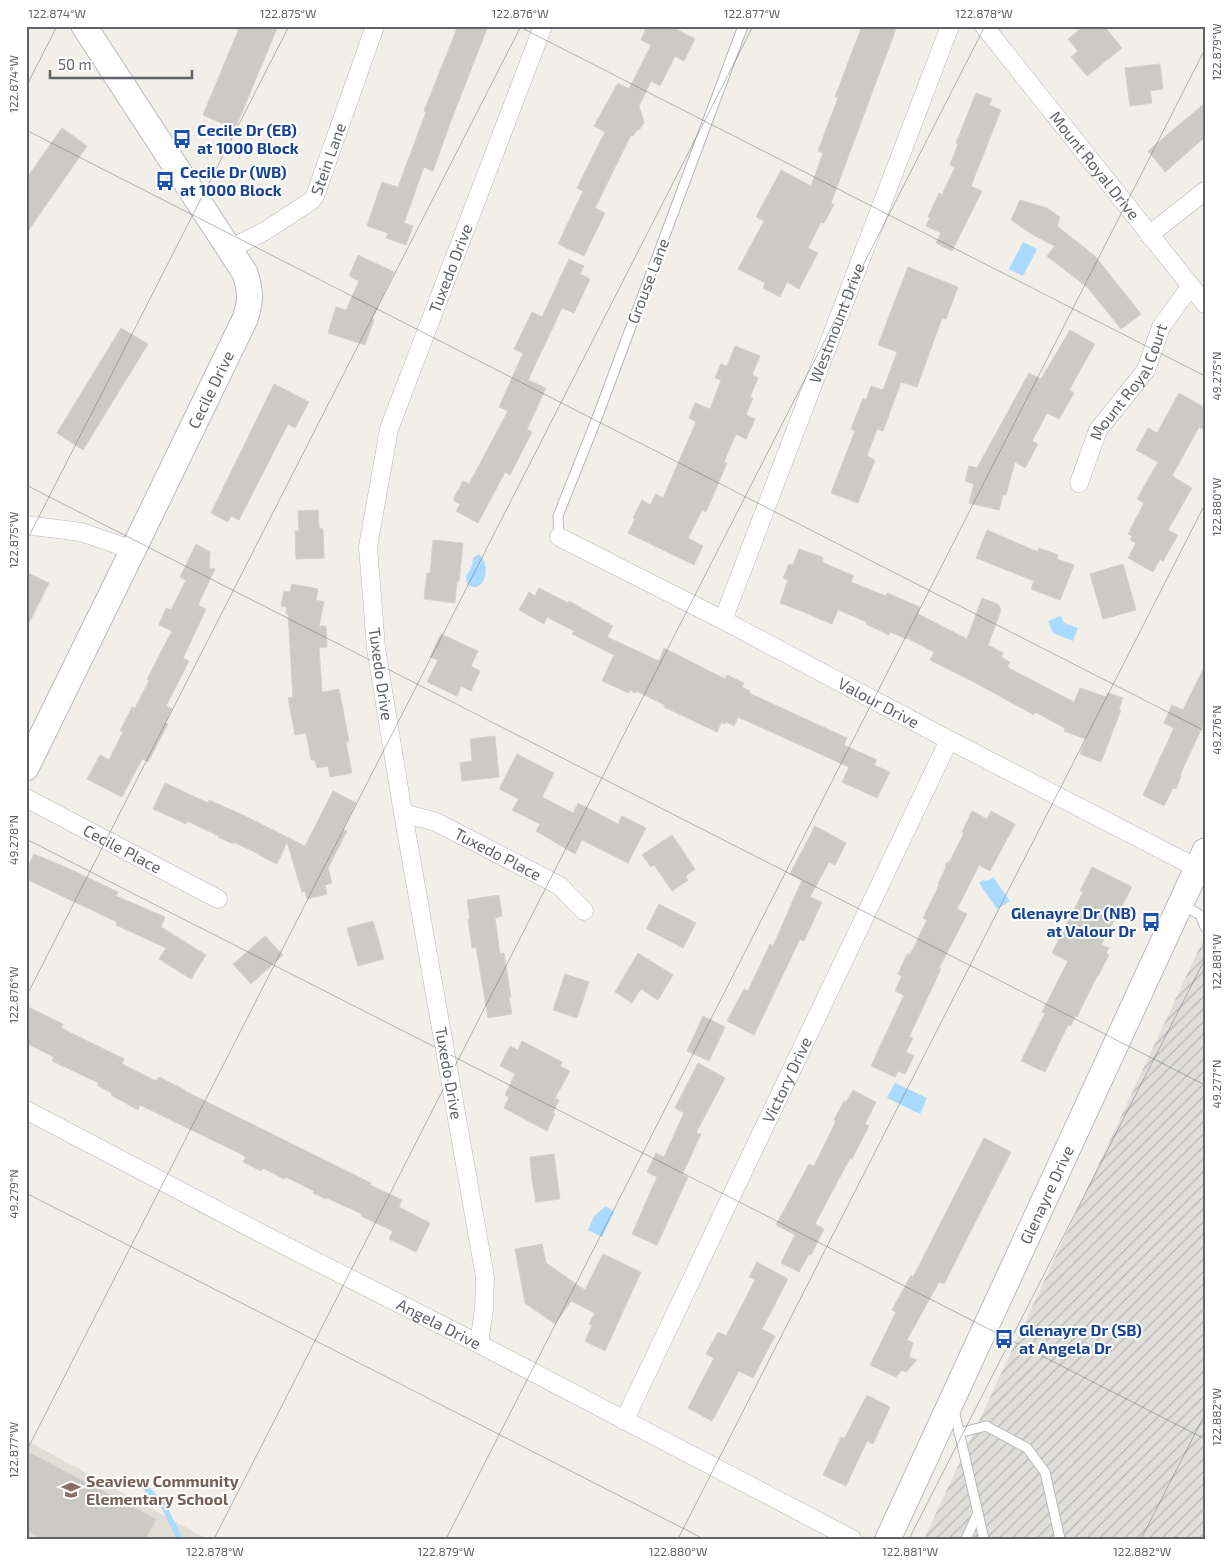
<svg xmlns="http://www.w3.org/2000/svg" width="1231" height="1565" font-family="'Exo 2',sans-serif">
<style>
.industrial{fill:url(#industrial-furrows)}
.education{fill:#e1ded6}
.water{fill:#aadaff}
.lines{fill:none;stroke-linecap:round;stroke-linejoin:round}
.stream{stroke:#aadaff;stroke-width:5.5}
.building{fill:#cccac5;stroke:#d6d1c6}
.lane-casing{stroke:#b5b8bc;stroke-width:11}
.street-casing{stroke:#b5b8bc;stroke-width:19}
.secondary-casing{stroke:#b6babf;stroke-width:27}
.lane{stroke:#fff;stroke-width:9}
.street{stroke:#fff;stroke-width:18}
.secondary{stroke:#fff;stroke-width:25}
.ticks{fill:none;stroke:#5f6368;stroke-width:1;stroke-opacity:0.45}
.labels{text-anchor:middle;stroke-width:4;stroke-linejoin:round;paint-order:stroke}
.transit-label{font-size:16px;font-weight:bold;fill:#164399;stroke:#fff;text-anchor:start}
.street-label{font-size:16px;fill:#5f6368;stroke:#fff}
.education-label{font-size:16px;font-weight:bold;fill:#785e54;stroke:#fff;text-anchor:start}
.neatline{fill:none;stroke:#5f6368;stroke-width:2}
.ticks-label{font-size:12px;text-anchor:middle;fill:#5f6368}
</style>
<defs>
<pattern id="industrial-furrows" width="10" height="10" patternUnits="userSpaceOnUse" patternTransform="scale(1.25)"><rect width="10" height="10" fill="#e0deda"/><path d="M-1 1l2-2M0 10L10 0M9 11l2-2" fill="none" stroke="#b9b8b5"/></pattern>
</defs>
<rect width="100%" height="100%" fill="#f1efe8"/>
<path class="industrial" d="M1205,936V1539H924Z"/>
<path class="education" d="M26,1440L207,1539H26Z"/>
<g class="water">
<path d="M1023,242L1037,249L1023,276L1009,269Z"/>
<path d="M479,554C486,560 488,573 483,581C482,584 479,585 477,587H472L467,584L466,576L472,566L473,558Z"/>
<path d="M1061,616L1064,623L1078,628L1073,641L1053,633L1048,621Z"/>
<path d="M993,877L1010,901L997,909L979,883L983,880L987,881Z"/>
<path d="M895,1083L927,1098L920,1114L887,1098Z"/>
<path d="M606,1206L614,1212L602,1237L588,1230L594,1216Z"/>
</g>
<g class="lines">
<path class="stream" d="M144,1486L163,1505L180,1539"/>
</g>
<g class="building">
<path d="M240,26H278L235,129L203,115Z"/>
<path d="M458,26H488L449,126L433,171L424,167L404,223L413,226L406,245L386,238L388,233L367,226L382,182L398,187L426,112L424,111Z"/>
<path d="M647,26H670L695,39L684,61L675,56L660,86L651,81L639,106L644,122L640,129L636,131L633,136L631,135L595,208L605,213L584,256L558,244L583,191L577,188L605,132L594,126L618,83L629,89L651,45L641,40Z"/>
<path d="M862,26H897L831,203L834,205L824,223L821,222L808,248L818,253L799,289L787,282L780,297L763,288L765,283L738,269L764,221L756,217L781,170L811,186L823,153L818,151L838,98L835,97Z"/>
<path d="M1084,26H1104L1122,48L1087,76L1071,57L1078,51L1068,39Z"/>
<path d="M1160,64L1163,89L1150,91L1152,103L1130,106L1125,68Z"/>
<path d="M976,93L992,99L989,105L1001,110L971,186L982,191L952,251L936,243L941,233L926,226L930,218L928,217L939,193L942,195L955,167L950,165L958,144L956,143Z"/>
<path d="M1205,103V137L1165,172L1148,151Z"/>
<path d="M62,128L87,146L26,234V179Z"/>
<path d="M1020,200L1047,208L1060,217L1057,226L1095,256L1141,314L1121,329L1088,288L1047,256L1055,246L1033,235L1011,220Z"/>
<path d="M358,255L394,272L372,319L374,320L365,345L328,333L336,307L346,310L359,281L349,276Z"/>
<path d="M569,259L584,266L580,274L590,279L574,313L562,308L528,380L546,388L527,429L532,432L510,475L505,472L478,523L456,511L460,504L453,500L463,481L469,484L508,411L499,407L523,353L514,349L532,312L542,317Z"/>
<path d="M908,267L958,287L946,319L942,318L917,387L901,382L883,431L877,429L867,456L875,460L858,503L831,493L855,431L851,429L863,398L866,400L871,386L883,390L897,352L878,345Z"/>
<path d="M121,328L148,344L83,450L57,433Z"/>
<path d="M1070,330L1095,344L1069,390L1074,393L1059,419L1047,413L1032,441L1038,444L1025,468L1015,462L1006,495H1003L999,510L969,503L974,484L965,481L969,466L977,468L1029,373L1041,379Z"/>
<path d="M735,346L760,356L752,375L758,378L750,397L753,398L746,415L755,419L746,439L736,434L724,462L727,463L706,512L702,510L688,538L703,546L694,565L628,533L635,519L633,518L642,500L650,505L656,494L663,498L696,422L689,418L695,403L710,409L721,380L715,378L721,364L727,366Z"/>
<path d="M274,384L309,402L295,428L288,424L239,520L231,516L228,522L211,513Z"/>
<path d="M1179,393L1205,408V430L1199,427L1172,476L1192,488L1168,530L1178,535L1163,561L1160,559L1153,572L1128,558L1136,543L1130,540L1132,536L1128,534L1144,503L1137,499L1158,462L1136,450L1148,428L1157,433Z"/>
<path d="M318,510L319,528L323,529L324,558L296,559L295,531H299L298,511Z"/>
<path d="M987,530L1038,552L1039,548L1058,555L1057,559L1074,565L1060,600L1031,589L1034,581L976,558Z"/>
<path d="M433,540L463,543L459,581H457L455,603L424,599L427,573H430Z"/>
<path d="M196,544L210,552L209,568L215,569L198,605L206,609L183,658L189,661L166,706L172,709L165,723L168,724L148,762L142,759L122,797L87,779L100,755L109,760L123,732L120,731L132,707L135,708L149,681L147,679L172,631L159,625L166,608L171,610L186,580L180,577Z"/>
<path d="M799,549L822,557L823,558L822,562L854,576L851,582L886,596L887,593L920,607L918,614L967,639L982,598L998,604L1001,610L988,645L1003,653L1001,657L1010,662L1007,667L1074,702L1080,688L1106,697L1108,693L1123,698L1119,709L1121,710L1101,762L1080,754L1086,739L1064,731L1065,728L1035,712L1034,715L972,681L930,660L934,652L907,638V639L890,632L889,635L866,624L867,622L838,610L832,624L812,616V615L780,603L788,580L783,578L789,564L793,565Z"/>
<path d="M1123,564L1136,610L1103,619L1090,574Z"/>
<path d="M26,572L49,583L26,629Z"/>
<path d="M292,584L318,589L316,600L324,602L319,626H326L327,647L319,648L322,692L339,689L349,741L346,742L352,773L330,777L328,766L317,768L315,760H311L306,733L295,735L288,698L293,697L288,614H286L287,607L281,606L284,591L290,592Z"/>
<path d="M539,588L568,603L569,601L613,626L607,637L659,661L664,648L725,679L727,675L744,683L742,687L750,691L749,693L847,738L844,745L877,760L874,765L890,772L877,798L842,782L849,767L738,717L734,726L726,722L725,724L721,723L717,732L664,707L665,705L636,691L635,693L630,690L629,693L602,681L614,655L572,634L574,631L547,617L544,624L519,610L529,592L535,596Z"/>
<path d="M441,634L478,651L471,666L480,671L471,691L461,686L457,696L427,682L438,660L430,657Z"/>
<path d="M1205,665V721L1180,775L1181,776L1176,789L1173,788L1164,806L1143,795L1174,728L1164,723L1172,705L1183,710Z"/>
<path d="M495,736L499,777L462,781L460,763L472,761L470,739Z"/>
<path d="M517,754L554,773L542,797L573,813L578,803L618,824L622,816L646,828L628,863L582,840L575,854L536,831L540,824L512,810L519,799L499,789Z"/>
<path d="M165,783L208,803L209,800L245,816L305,846L333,791L356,803L343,829L347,831L328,868L332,883L325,885L327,894L307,899L305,891L302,892L287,842L277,864L259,855V854L233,842V844L218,837L219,836L187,821L186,824L153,809Z"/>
<path d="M972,811L987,819L991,811L1015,824L990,871L979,865L957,909L967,914L939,968L941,969L909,1037L913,1038L906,1052L914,1056L905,1074L898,1071L895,1077L871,1066L904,995L895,991L902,976L898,974L907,954L910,955L927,920L923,918L939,885L938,884L946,867V863L950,861L964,833L962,832Z"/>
<path d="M815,826L846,843L835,865L829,862L810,897L822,902L804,941L800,939L754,1035L727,1021L744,989L748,991L770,944L773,946L802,880L790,874Z"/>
<path d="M672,835L695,869L686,876L688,880L672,891L654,865L651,867L642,855Z"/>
<path d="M34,854L72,870L118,892L116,896L165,917L161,927L206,955L191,979L159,959L166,948L116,925L117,922L26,879V871Z"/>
<path d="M1092,867L1132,887L1101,945L1109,948L1106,953L1109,955L1098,976H1097L1077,1017L1075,1016L1071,1026L1068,1025L1045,1072L1021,1061L1045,1013L1042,1012L1068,961L1052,953L1083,892L1080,891Z"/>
<path d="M499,895L502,916L495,918L500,954L504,953L511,997L509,998L512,1014L488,1018L476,947L472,948L468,919H470L467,900Z"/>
<path d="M659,904L696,923L683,948L647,929V928Z"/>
<path d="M373,921L384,959L358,966L347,928Z"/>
<path d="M265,936L283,955L251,984L233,964Z"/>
<path d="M638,953L673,975L658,1000L641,989L632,1003L615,992Z"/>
<path d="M565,974L589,982L577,1018L553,1010Z"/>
<path d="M26,1006L63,1024L61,1028L124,1059L122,1064L156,1081L159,1077L185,1090V1091L371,1183L370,1185L402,1200L399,1207L430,1223L416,1252L389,1239L393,1231L361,1216L362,1214L327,1198L326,1199L313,1193L314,1191L286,1177L284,1179L263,1168L261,1171L243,1162L246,1157L237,1152L140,1105L138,1110L111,1095L112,1093L97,1085L99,1083L52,1061L54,1057L26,1043Z"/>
<path d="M703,1016L725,1027L709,1061L687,1051Z"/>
<path d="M522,1041L562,1062L560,1066L570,1071L555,1098L559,1100L553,1113L555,1114L547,1131L504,1108L509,1097L505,1095L515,1074L500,1066L510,1046L518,1050Z"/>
<path d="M698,1063L725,1078L696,1133L701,1134L682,1175L688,1177L657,1245L632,1234L657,1177L647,1172L656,1153L664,1157L684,1113L675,1108Z"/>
<path d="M853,1090L876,1102L865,1124L869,1126L852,1159L850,1158L815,1224L824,1229L811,1255L809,1254L799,1272L781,1263L795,1235L776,1225L809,1164L814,1166L836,1121L834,1120L844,1101L846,1102Z"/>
<path d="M984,1138L1011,1152L944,1284L939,1282L907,1340L913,1343L909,1357L917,1360L906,1372L902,1370L896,1377L870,1365L896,1312L892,1310L911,1275L913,1277Z"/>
<path d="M554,1154L560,1199L536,1202L532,1180L530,1157Z"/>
<path d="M542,1244L546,1263L585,1290L603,1254L641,1272L605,1351L585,1341L592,1326L589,1324L595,1313L571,1301L555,1324L525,1303L515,1249Z"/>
<path d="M757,1262L788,1279L762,1329L775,1336L753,1378L739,1371L712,1421L688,1408L714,1358L706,1354L718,1332L726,1336L755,1280L749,1277Z"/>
<path d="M867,1395L890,1407L873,1444L867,1441L846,1486L823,1475L841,1437L844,1439Z"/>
<path d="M26,1451L156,1519L146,1539H43L26,1530Z"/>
</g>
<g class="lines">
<g class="lane-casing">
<g id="lane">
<path d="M559,537L558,516L597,418L743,26"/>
<path d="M1183,905L1200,915L1205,927"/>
<path d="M954,1410L984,1539"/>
<path d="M959,1433L986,1426L1027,1448L1045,1472L1060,1539"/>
<path d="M966,1539L978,1513"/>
</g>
</g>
<g class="street-casing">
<g id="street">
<path id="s1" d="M984,26L1205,304"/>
<path d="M1149,235L1205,191"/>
<path id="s2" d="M230,249L265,231L311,201L315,196L375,26"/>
<path id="s3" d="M1079,483L1098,430L1146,370L1161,327L1190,287"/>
<path d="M26,525L81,532L133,550"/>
<path id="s4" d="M559,537L723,620L949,740L1197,868"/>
<path id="s5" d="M723,620L950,26"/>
<path id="s6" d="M26,798L218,899"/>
<path id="s7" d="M403,813L436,822L560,886L584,911"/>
<path id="s8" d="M26,1110L270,1238L479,1344L852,1539"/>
<path id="s9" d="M479,1344L484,1309L485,1277L403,813L376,648L368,547L389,429L543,26"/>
<path id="s10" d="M624,1421L949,740"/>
</g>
</g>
<g class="secondary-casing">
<g id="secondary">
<path id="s11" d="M26,768L133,550L245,319C251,301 251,292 245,273L84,26"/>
<path id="s12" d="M888,1539L1205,851"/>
</g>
</g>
<use href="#lane" class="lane"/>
<use href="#street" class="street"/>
<use href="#secondary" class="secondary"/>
</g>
<path class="ticks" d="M518,26L1205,376M26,87L57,26M26,130L1205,731M26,485L1205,1085M26,542L289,26M26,839L1205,1439M26,997L521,26M26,1193L704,1539M26,1452L753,26M214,1539L985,26M446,1539L1205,49M678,1539L1205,504M909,1539L1205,959M1141,1539L1205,1414"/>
<defs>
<g id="bus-bare" transform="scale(1.5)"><path d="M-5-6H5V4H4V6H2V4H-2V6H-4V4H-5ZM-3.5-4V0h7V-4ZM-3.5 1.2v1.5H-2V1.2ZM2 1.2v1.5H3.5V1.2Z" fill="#1a4fb4" stroke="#fff" stroke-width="2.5" paint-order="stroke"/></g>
<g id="school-bare" transform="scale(1.5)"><path d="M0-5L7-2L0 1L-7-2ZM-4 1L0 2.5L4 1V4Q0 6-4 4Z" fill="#8d6e63" stroke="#fff" stroke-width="2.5" paint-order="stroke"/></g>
</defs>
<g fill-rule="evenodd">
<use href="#bus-bare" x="182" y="139"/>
<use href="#bus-bare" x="165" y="181"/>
<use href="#bus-bare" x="1151" y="922"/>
<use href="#bus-bare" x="1004" y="1339"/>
<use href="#school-bare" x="71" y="1490"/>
</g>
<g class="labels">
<g class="transit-label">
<text x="197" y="136">Cecile Dr (EB)<tspan x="197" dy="18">at 1000 Block</tspan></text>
<text x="180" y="178">Cecile Dr (WB)<tspan x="180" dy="18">at 1000 Block</tspan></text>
<text x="1136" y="919" text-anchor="end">Glenayre Dr (NB)<tspan x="1136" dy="18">at Valour Dr</tspan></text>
<text x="1019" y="1336">Glenayre Dr (SB)<tspan x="1019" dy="18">at Angela Dr</tspan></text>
</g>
<g class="street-label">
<text dy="6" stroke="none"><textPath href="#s2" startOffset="140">Stein Lane</textPath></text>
<text dy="6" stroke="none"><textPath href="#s1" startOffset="178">Mount Royal Drive</textPath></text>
<text dy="6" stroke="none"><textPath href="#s9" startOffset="1099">Tuxedo Drive</textPath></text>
<text transform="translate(648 281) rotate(-69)" y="6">Grouse Lane</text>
<text dy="6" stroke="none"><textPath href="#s5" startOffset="318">Westmount Drive</textPath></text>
<text dy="6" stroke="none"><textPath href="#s3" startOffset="114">Mount Royal Court</textPath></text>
<text dy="6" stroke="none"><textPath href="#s11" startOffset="421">Cecile Drive</textPath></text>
<text transform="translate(381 674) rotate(82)" y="6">Tuxedo Drive</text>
<text dy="6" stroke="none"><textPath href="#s4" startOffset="360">Valour Drive</textPath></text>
<text dy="6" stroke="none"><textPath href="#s6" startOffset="109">Cecile Place</textPath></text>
<text dy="6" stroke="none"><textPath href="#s7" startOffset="104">Tuxedo Place</textPath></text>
<text transform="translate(449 1073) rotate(80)" y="6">Tuxedo Drive</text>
<text dy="6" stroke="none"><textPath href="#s10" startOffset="378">Victory Drive</textPath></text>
<text dy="6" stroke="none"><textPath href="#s12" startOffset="379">Glenayre Drive</textPath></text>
<text dy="6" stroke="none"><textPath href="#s8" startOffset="465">Angela Drive</textPath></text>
</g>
<g class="education-label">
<text x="86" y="1487">Seaview Community<tspan x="86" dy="18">Elementary School</tspan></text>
</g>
</g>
<rect width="1231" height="1565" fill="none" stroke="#ffffff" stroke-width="55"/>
<path d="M50 70v8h142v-8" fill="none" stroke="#5f6368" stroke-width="2.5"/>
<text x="58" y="70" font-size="15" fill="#5f6368" stroke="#ffffff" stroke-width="4" paint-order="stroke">50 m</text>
<rect x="28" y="28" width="1176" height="1510" class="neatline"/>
<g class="ticks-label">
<text x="57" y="18">122.874°W</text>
<text x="288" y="18">122.875°W</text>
<text x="520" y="18">122.876°W</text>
<text x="752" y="18">122.877°W</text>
<text x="984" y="18">122.878°W</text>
<text transform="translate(1217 52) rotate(-90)" y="4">122.879°W</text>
<text transform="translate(14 84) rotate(-90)" y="4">122.874°W</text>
<text transform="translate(1217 376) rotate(-90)" y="4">49.275°N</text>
<text transform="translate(1217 507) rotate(-90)" y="4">122.880°W</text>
<text transform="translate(14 540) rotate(-90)" y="4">122.875°W</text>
<text transform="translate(1217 730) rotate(-90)" y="4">49.276°N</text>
<text transform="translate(14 840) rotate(-90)" y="4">49.278°N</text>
<text transform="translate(1217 962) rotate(-90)" y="4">122.881°W</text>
<text transform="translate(14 995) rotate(-90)" y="4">122.876°W</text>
<text transform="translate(1217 1084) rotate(-90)" y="4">49.277°N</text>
<text transform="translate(14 1194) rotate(-90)" y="4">49.279°N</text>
<text transform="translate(1217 1417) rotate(-90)" y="4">122.882°W</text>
<text transform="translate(14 1450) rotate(-90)" y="4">122.877°W</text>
<text x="215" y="1556">122.878°W</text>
<text x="446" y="1556">122.879°W</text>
<text x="678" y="1556">122.880°W</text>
<text x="910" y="1556">122.881°W</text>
<text x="1142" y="1556">122.882°W</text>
</g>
</svg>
